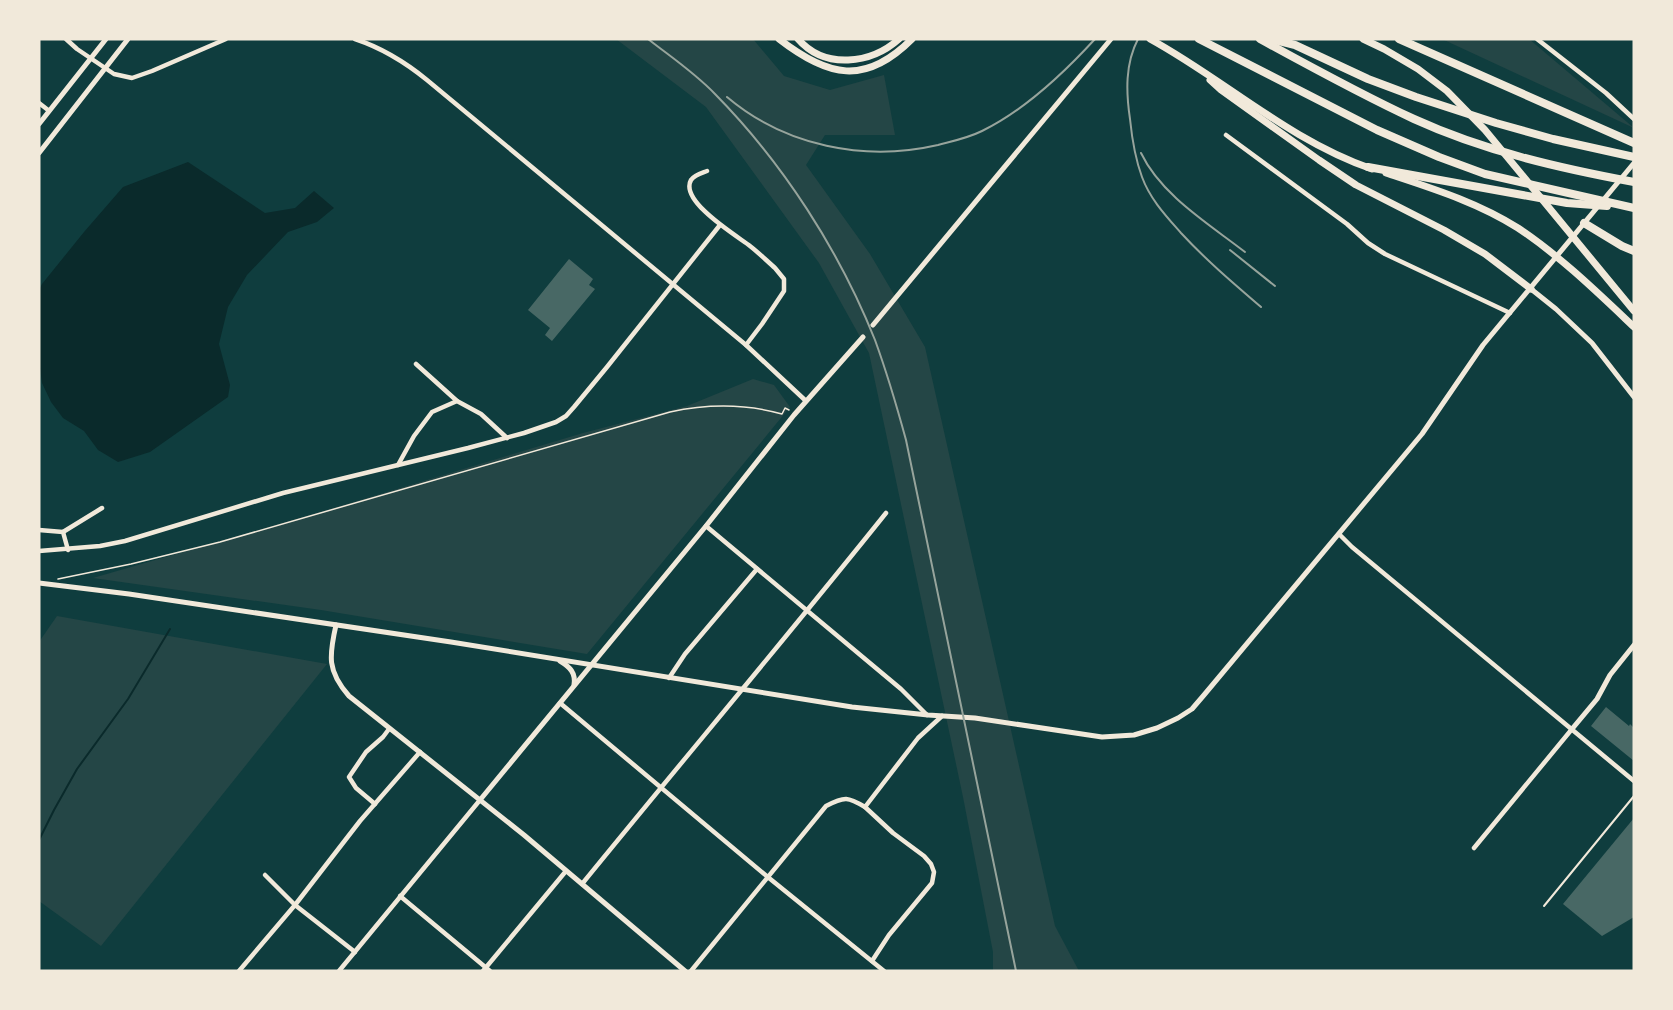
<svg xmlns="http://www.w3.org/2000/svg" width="1673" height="1010" font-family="'Source Sans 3',sans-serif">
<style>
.green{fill:#244646}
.water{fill:#0a2a2b}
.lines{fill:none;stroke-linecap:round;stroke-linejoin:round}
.stream{stroke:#0a2a2b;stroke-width:2}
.building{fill:#486865}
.path{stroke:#f1e9da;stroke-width:1.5}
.service{stroke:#f1e9da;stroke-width:2}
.minor{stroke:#f1e9da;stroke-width:4.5}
.tertiary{stroke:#f1e9da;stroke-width:5}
.primary{stroke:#f1e9da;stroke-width:7}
.motorway{stroke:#f1e9da;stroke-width:8}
.rail{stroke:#97a49c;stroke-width:2}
</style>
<rect width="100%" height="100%" fill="#0f3d3e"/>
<g class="green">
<path d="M616,39H753L784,76L830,90L884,75L895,135H825L806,165L870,254L925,347L1055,926L1079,971H993V952L963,797L869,353L819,263L706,107Z"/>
<path d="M1442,39H1529L1634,128Z"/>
<path d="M753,379L774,385L790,407L587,654L321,610L93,578L334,508L583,433L687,406Z"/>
<path d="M57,616L327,664L101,946L39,901V642Z"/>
</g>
<path class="water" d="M188,162L265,213L295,208L314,191L334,208L317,222L288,232L247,275L228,307L219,344L230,385L228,397L150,452L118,462L98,450L84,431L63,418L51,402L42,383L39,361V290L42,284L84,232L123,187Z"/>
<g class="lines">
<path class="stream" d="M39,840L54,810L77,769L128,699L170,629"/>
</g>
<g class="building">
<path d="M569,259L593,279L589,285L595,289L552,341L545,335L550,328L528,310Z"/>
<path d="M1606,707L1629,726L1630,724L1634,728V761L1591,726Z"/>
<path d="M1634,818V917L1602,936L1563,904Z"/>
</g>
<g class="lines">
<path class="path" d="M58,579L131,564L220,542L670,412C707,404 746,404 782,414L785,408L789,410"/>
<path class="service" d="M1544,906L1634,796"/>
<g class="minor">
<path d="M66,39L77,49L114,74L132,78L152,71L226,39"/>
<path d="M355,39C382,48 405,62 427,80L746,345L806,401"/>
<path d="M1537,39L1606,93L1634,119"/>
<path d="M39,103L48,110"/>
<path d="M1226,135L1347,224L1368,243L1385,254L1510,313"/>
<path d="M707,171C702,173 694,175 691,180C679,201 737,236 750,246C759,253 767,261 775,268L784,279V291L762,324L746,345"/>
<path d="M416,364L457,401L481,414L507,438"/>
<path d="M398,465L414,436L432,412L457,401"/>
<path d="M706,526L901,689L927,715"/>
<path d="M39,530L63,532L68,550"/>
<path d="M63,532L102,508"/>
<path d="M1339,534L1352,547L1634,781"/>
<path d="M39,551L100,546L125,541L283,493L468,448L524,433L556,422L566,416L574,407L607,367L720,225"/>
<path d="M669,678L685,654L757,569"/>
<path d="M560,703L769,878L884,971"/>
<path d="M375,804L356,788L349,777L366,752L383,737L389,729"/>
<path d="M865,807L893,833L924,856L931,864L934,872L932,883L889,935L872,961"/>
<path d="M1474,848L1572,729"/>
<path d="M265,875L295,905L355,952"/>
<path d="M582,884C683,760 786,638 886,513"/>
<path d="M400,896L490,971"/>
<path d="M239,971L295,905L360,821L420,752"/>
<path d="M339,971L480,800"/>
<path d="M483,971L566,871"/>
<path d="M691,971L826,806C845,796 848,797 865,807L918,738L942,716"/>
</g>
<g class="tertiary">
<path d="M39,124L106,39"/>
<path d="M39,153L128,39"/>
<path d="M1531,289L1556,309L1592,343L1634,397"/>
<path d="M873,325L1111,39"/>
<path d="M39,583L129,594L451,642L852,707L928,715L975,718L1102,737L1134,735L1157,728L1178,718L1192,709L1204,695L1422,434L1483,345L1634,163"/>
<path d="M336,625C329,656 327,671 349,696L524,835L685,971"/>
<path d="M560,661C570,667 576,673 574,685"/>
<path d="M1572,729L1597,699L1610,675L1634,645"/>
<path d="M480,800L706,526L794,415L863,337"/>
</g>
<g class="primary">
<path d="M779,39C828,77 865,86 912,39"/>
<path d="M798,39C825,70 871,64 899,39"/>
<path d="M1150,39C1225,80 1290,141 1372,169"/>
<path d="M1363,39L1384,49L1418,69L1447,91L1485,130L1634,311"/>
<path d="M1210,80L1221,90L1319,160L1356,185L1444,230L1485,254L1531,289"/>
<path d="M1386,173C1431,188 1477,202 1518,228C1560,256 1597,292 1634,327"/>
</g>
<g class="motorway">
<path d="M1199,39L1377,130L1439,157L1485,174L1634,208"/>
<path d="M1260,39C1311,67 1362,95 1414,119C1484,151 1559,168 1634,182"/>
<path d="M1270,39L1295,45L1368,79L1416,97L1496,123L1553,139L1634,157"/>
<path d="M1399,39L1634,143"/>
<path d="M1368,167L1567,203L1607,206"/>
<path d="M1584,223L1622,246L1634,251"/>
</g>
<g class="rail">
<path d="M648,39C671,57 695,73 715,94C783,163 839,250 875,340C887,373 897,407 906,440L1016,971"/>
<path d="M1138,39C1125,64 1126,92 1130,119C1132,139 1135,158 1142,177C1150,199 1166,216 1181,233C1206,260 1233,283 1261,307"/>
<path d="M727,97C785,146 864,162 938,145C953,141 968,138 982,131C1025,110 1063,74 1095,39"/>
<path d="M1141,153C1161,195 1209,224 1245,252"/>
<path d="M1230,250L1275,286"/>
</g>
</g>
<rect width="1673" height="1010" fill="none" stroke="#f1e9da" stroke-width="81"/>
</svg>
